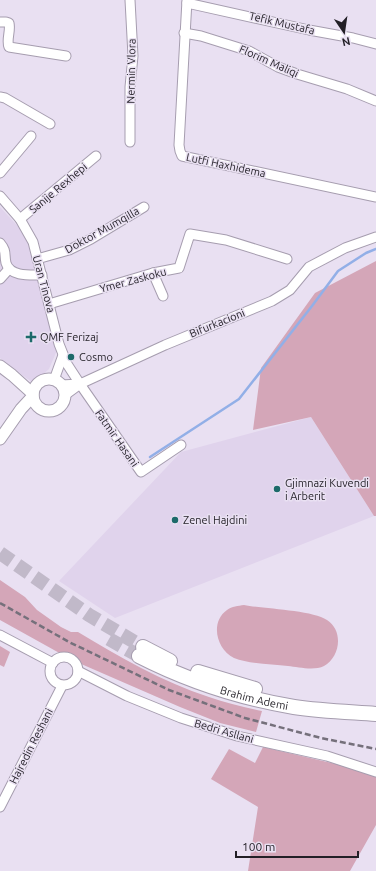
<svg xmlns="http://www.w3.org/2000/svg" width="376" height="871" font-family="Ubuntu,sans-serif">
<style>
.built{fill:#e0d3ec}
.green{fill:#d4a6b8}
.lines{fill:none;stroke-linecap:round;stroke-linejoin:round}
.stream{stroke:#92afe7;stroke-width:2.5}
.primary-tunnel{stroke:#c1b9c9;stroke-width:14;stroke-dasharray:14 7;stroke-linecap:butt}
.minor-casing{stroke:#a69daf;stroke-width:11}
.tertiary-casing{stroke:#a69daf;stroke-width:13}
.primary-casing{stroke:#a69daf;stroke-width:16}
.minor{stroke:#fff;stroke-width:9}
.tertiary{stroke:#fff;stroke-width:11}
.primary{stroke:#fff;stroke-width:14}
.rail{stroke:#75707b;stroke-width:2.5;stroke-dasharray:6 3;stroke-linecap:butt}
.poi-dot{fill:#1d6a6a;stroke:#e9e0f2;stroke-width:1.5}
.labels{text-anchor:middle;stroke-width:3;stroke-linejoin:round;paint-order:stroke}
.street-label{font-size:11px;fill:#221f26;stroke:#e9e0f2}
.poi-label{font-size:11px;fill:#221f26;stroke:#e9e0f2;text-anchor:start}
</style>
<rect width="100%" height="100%" fill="#e9e0f2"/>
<g class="built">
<path d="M0,207L25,234L37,265L61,341L49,369L33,383L0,358Z"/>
<path d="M311,417L374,516L115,618L59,581L181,452Z"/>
</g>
<g class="green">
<path d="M376,261V516H374L311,417L253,430L261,368L315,293Z"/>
<path d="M0,580L25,597L37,610L61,627L71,632H78C119,657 163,682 209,697C226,703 244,707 262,711L256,732L220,723L180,707L72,660L0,620Z"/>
<path d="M244,605C264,609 312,610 327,620C344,631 340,657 324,666C314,671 298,667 288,666C272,664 249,664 234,658C216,649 210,622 227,610C232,606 238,606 244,605Z"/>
<path d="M0,646L10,652L4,667L0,665Z"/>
<path d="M263,747L353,768L376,777V825L350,871H248L258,807L211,779L229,749L255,763Z"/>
</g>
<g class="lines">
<path class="stream" d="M150,457L239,399L312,306L338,271L366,253L376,249"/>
<g class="primary-tunnel">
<path d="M0,553L89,615L143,647"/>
<path d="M109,639L139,656"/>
</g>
<g class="minor-casing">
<g id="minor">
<path d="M130,0L133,56L130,87V142"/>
<path d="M187,0L179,145L180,151L182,156L376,197"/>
<path d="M187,3L309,30L353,38L376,44"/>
<path d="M0,22H6L9,23C11,31 6,40 9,47L66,56"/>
<path d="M184,33L201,36L249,51L278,67L297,74L347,89L376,101"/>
<path d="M0,97L5,98L50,124"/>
<path d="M0,173L31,136"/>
<path d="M0,196L20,219L33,242L59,344L67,364L80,384L165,345L272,301L290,290L309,267L345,248L376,237"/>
<path d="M20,219L96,156"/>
<path d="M0,243C7,251 4,254 6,263C10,277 31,275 42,275"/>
<path d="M37,259L69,250L91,239L144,207"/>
<path d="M153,273L163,296"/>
<path d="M0,279L9,269"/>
<path d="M49,304L153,273L179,268L190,234L226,240L287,259"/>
<path d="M54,380L63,355"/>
<path d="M80,384L141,472L181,445"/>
<path d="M61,385L80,384"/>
<path d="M65,395L80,384"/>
<path d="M0,635L53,663"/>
<circle cx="64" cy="671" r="14"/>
<path d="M78,671L127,696L181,718L237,736L327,756L376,772"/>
<path d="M0,807L62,686"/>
</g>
</g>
<g class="tertiary-casing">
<g id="tertiary">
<path d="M0,366L12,375L33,394"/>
<circle cx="49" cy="395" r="16"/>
<path d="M0,439L21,409L33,396"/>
</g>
</g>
<g class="primary-casing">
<g id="primary">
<path d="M143,647L170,661"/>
<path id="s1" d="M139,656C188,681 240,698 294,707C321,711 349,712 376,714"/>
<path d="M198,672L255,689"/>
</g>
</g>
<use href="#minor" class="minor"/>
<use href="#tertiary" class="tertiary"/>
<use href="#primary" class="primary"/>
<path class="rail" d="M0,603L69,642L169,690L245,718L321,738L376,749"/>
</g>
<g class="poi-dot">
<path d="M29 331h4v4h4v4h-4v4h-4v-4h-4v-4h4z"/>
<circle cx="71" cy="357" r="4"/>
<circle cx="277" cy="489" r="4"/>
<circle cx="175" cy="520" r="4"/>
</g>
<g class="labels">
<g class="street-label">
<text transform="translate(282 23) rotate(13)" y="4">Tefik Mustafa</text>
<text transform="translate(269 61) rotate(24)" y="4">Florim Maliqi</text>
<text transform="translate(131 71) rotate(-89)" y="4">Nermin Vlora</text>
<text transform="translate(226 165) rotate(12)" y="4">Lutfi Haxhidema</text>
<text transform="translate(58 188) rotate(-40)" y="4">Sanije Rexhepi</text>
<text transform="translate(102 230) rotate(-29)" y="4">Doktor Mumqilla</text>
<text transform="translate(133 280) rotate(-15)" y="4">Ymer Zaskoku</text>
<text transform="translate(44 284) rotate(75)" y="4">Uran Tinova</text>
<text transform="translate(217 323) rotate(-22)" y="4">Bifurkacioni</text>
<text transform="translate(117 438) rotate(55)" y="4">Fatmir Hasani</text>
<text dy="4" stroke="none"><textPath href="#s1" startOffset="123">Brahim Ademi</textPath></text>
<text transform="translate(224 731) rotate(16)" y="4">Bedri Asllani</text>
<text transform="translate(31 746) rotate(-63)" y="4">Hajredin Reshani</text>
</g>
<g class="poi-label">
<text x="40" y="341">QMF Ferizaj</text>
<text x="79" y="361">Cosmo</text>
<text x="285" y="487">Gjimnazi Kuvendi<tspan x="285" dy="13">i Arberit</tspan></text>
<text x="183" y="524">Zenel Hajdini</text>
</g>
</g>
<g transform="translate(344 32) rotate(167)" stroke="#e9e0f2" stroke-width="3" paint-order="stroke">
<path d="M0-3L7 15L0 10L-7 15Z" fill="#221f26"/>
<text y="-6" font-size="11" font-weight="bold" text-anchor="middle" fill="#221f26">N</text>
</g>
<path d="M236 851v6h122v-6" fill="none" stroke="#221f26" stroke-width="2"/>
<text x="242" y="851" font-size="12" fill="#221f26" stroke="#e9e0f2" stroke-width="3" paint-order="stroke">100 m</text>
</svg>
